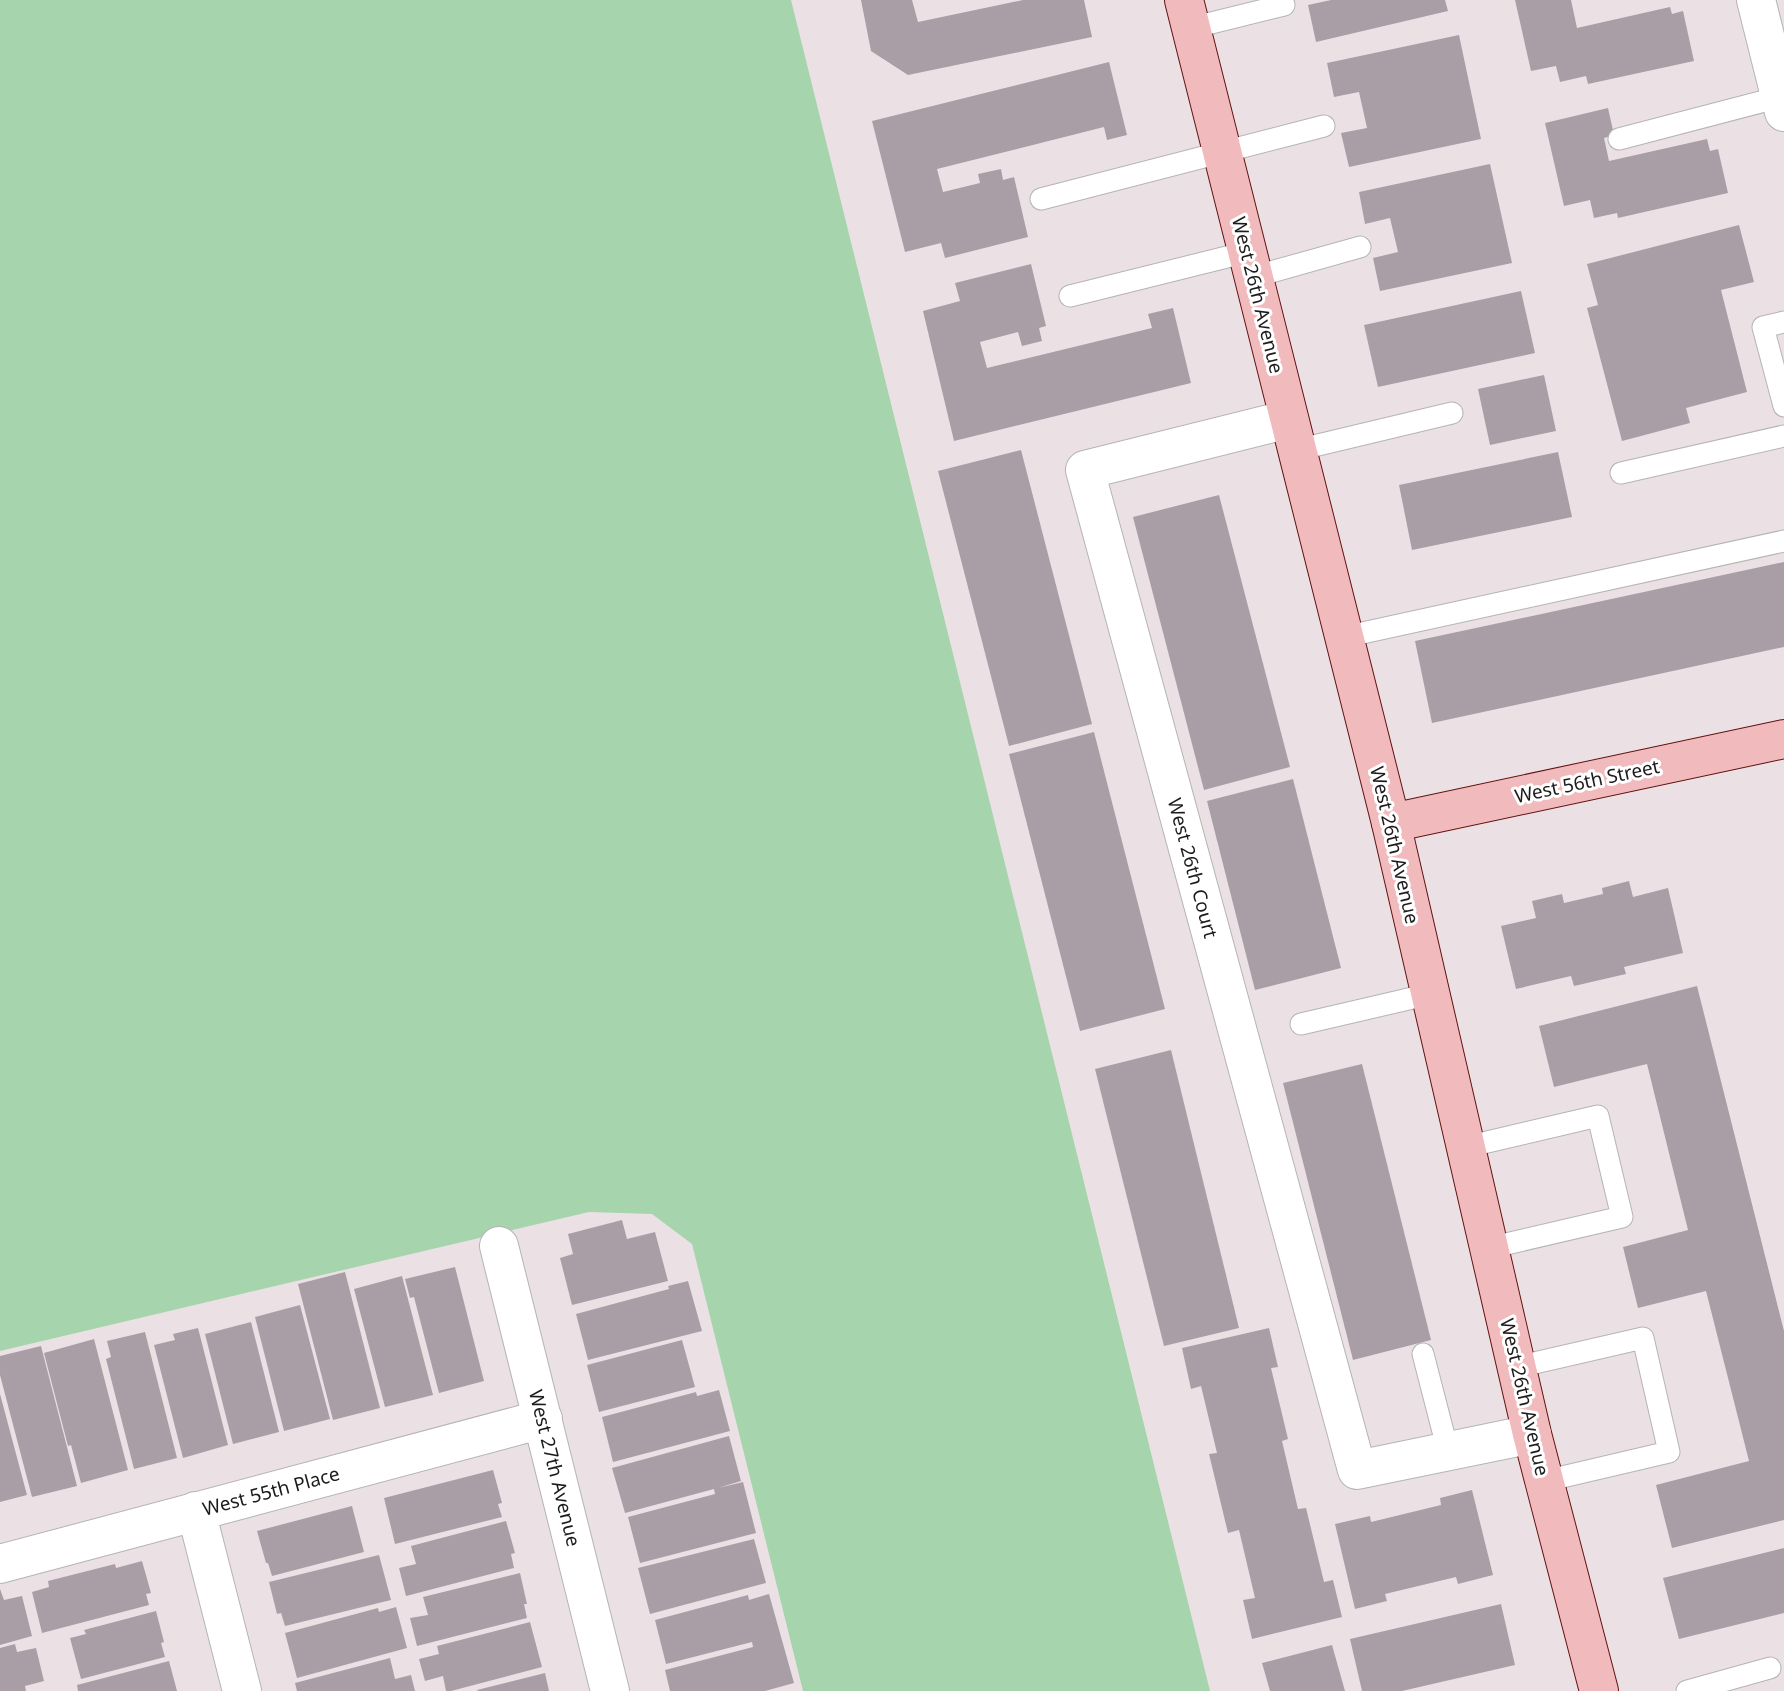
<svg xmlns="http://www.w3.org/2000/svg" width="1784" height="1691" font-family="'Noto Sans',sans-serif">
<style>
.water{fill:#a6d4ac}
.building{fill:#a99ea5}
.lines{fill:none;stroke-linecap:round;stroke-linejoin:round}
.lane-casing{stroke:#b4b4b4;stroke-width:23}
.street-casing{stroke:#b4b4b4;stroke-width:40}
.secondary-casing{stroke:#621211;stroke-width:40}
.lane{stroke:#fff;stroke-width:21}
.street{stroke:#fff;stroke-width:38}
.secondary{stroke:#f1babc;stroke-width:38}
.labels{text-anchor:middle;stroke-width:6;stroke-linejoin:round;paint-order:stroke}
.street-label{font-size:19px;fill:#1b1b1b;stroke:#fff}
</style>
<rect width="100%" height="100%" fill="#ebe1e5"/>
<path class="water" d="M0,0H791L1210,1691H803L692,1244L652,1214L589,1212L0,1351Z"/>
<g class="building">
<path d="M861,0H912L918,22L1023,0H1084L1092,37L908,75L871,51Z"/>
<path d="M1331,0H1445L1448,11L1316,42L1308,5Z"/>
<path d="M1515,0H1571L1577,28L1670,7L1672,14L1683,11L1694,61L1588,84L1586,76L1560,82L1556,66L1531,71Z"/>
<path d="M1459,35L1481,139L1349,167L1341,133L1367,128L1359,92L1334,97L1327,63Z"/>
<path d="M1109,62L1127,135L1107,140L1104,127L937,169L943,192L980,183L978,174L1001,169L1003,180L1014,177L1028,237L945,258L941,243L905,252L872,121Z"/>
<path d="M1608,108L1614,135L1604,138L1609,161L1707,139L1710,151L1718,149L1728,193L1618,218L1617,213L1594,218L1590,200L1564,206L1545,123Z"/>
<path d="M1490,164L1512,263L1380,291L1373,258L1398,252L1390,218L1365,224L1359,192Z"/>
<path d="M1739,225L1754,282L1721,290L1747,392L1686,408L1690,423L1622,441L1587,308L1598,305L1587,264Z"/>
<path d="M1031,264L1046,326L1039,328L1042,341L1022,346L1018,332L980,342L987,368L1152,328L1148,314L1173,308L1191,383L954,441L923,311L960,301L955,283Z"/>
<path d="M1521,291L1535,353L1378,387L1364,325Z"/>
<path d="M1544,375L1556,431L1490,445L1478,389Z"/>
<path d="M1021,450L1092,724L1009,746L938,471Z"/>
<path d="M1558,452L1572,517L1412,550L1399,485Z"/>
<path d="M1219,495L1290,767L1204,790L1133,517Z"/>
<path d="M1784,562V647L1432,723L1415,641Z"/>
<path d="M1094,732L1165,1009L1080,1031L1009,754Z"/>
<path d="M1293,779L1341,968L1255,990L1207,801Z"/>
<path d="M1629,881L1633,897L1668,888L1683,953L1624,967L1626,974L1574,986L1571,976L1516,989L1501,926L1536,918L1532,901L1562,894L1564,903L1603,894L1602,888Z"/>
<path d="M1697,986L1784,1331V1520L1672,1548L1656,1485L1749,1461L1706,1291L1638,1308L1623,1247L1688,1230L1647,1064L1554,1087L1539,1026Z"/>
<path d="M1171,1050L1239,1328L1164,1346L1095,1069Z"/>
<path d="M1362,1064L1431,1340L1353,1360L1283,1083Z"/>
<path d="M622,1220L627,1239L655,1232L668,1281L572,1305L560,1258L573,1254L568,1234Z"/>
<path d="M455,1267L484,1381L439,1393L414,1297L410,1298L405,1279Z"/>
<path d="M345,1272L380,1408L333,1420L298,1284Z"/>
<path d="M402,1276L433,1395L385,1407L354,1289Z"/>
<path d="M688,1281L702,1331L588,1360L576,1314L669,1289L668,1286Z"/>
<path d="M300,1305L330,1419L284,1431L255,1317Z"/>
<path d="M251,1322L279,1432L233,1444L205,1334Z"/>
<path d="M198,1328L228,1445L183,1458L154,1345L175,1340L173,1334Z"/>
<path d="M1269,1328L1278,1367L1271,1368L1288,1439L1282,1441L1298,1509L1306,1508L1324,1582L1333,1580L1342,1617L1252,1639L1243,1600L1255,1598L1239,1530L1228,1533L1209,1454L1217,1453L1201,1386L1191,1389L1182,1348Z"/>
<path d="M145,1332L177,1458L134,1469L106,1359L111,1357L107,1341Z"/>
<path d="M94,1339L128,1470L81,1483L71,1445L68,1446L44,1353Z"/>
<path d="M682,1340L695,1387L599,1412L587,1365Z"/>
<path d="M41,1346L77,1486L32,1497L0,1375V1356Z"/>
<path d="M719,1390L730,1431L613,1462L602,1417L696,1392L697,1396Z"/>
<path d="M0,1394L27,1495L0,1502Z"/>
<path d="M729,1436L741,1481L718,1488L743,1482L756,1533L640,1563L628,1517L715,1494L714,1489L625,1513L612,1468Z"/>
<path d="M493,1470L502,1503L498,1504L502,1517L395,1544L384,1498Z"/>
<path d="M1472,1490L1493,1575L1458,1584L1456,1577L1385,1594L1387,1601L1355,1609L1335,1524L1370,1516L1371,1522L1441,1505L1440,1498Z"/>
<path d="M352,1506L364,1552L272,1576L268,1563H266L257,1531Z"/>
<path d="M506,1521L515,1553L511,1554L514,1568L406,1596L399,1568L416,1564L411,1546Z"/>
<path d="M754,1539L766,1583L650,1614L638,1568Z"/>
<path d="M1784,1548V1613L1679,1639L1663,1578Z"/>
<path d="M379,1555L391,1600L285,1626L281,1613L277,1614L269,1582Z"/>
<path d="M142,1561L151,1593L146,1594L149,1605L42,1633L32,1592L49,1587L48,1581L115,1564L116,1568Z"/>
<path d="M520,1573L527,1604H524L527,1618L417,1646L410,1618L428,1615L423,1597Z"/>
<path d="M0,1589L4,1600L22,1596L32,1636L0,1645Z"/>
<path d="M769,1594L794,1683L765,1691H670L665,1670L753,1647L752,1642L666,1664L655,1620L748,1595L749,1600Z"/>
<path d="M1501,1604L1515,1665L1402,1691H1362L1350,1639Z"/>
<path d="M396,1607L407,1648L297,1678L285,1633L378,1608L379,1612Z"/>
<path d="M156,1611L164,1642L161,1643L165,1657L81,1679L70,1638L86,1634L84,1630Z"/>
<path d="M530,1622L542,1667L451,1691H446L443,1676L425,1681L419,1659L439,1654L437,1646Z"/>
<path d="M15,1644L17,1652L36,1648L44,1681L25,1686L26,1691H0V1648Z"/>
<path d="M1332,1645L1345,1691H1270L1262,1663Z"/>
<path d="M390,1658L395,1679L411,1675L415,1691H297L295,1683Z"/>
<path d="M169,1661L177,1691H78L77,1685Z"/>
<path d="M545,1673L549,1691H478L477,1690Z"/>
</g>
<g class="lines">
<g class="lane-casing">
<g id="lane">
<path d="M1191,28L1284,5"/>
<path d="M1619,139L1780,97"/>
<path d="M1041,199L1324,126"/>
<path d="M1253,277L1360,247"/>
<path d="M1070,296L1247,252"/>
<path d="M1784,322L1763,327L1784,406"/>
<path d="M1297,450L1452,413"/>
<path d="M1621,473L1784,436"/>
<path d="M1344,637L1784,541"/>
<path d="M1301,1024L1430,994"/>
<path d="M1466,1147L1598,1116L1622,1217L1489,1248"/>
<path d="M1423,1354L1448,1451"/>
<path d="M1517,1367L1643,1338L1669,1452L1545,1481"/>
<path d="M1687,1691L1770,1668"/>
</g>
</g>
<g class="street-casing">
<g id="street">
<path d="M1756,0L1784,112"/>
<path d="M1289,419L1085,470L1357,1470L1532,1434"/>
<path d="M499,1246L610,1691"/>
<path d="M196,1511L242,1691"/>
<path d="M0,1564L543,1419"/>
</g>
</g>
<g class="secondary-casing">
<g id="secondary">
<path d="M1184,0L1391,823L1532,1434L1599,1691"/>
<path d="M1391,823L1784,739"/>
</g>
</g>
<use href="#lane" class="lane"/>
<use href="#street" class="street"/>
<use href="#secondary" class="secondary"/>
</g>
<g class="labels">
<g class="street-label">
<text transform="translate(1258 295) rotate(76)" y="7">West 26th Avenue</text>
<text transform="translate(1587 781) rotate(-12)" y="7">West 56th Street</text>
<text transform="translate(1395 845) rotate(77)" y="7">West 26th Avenue</text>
<text transform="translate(1193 868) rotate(75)" y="7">West 26th Court</text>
<text transform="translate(1525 1397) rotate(77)" y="7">West 26th Avenue</text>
<text transform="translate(555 1468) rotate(76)" y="7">West 27th Avenue</text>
<text transform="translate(271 1491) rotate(-15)" y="7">West 55th Place</text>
</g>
</g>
</svg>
